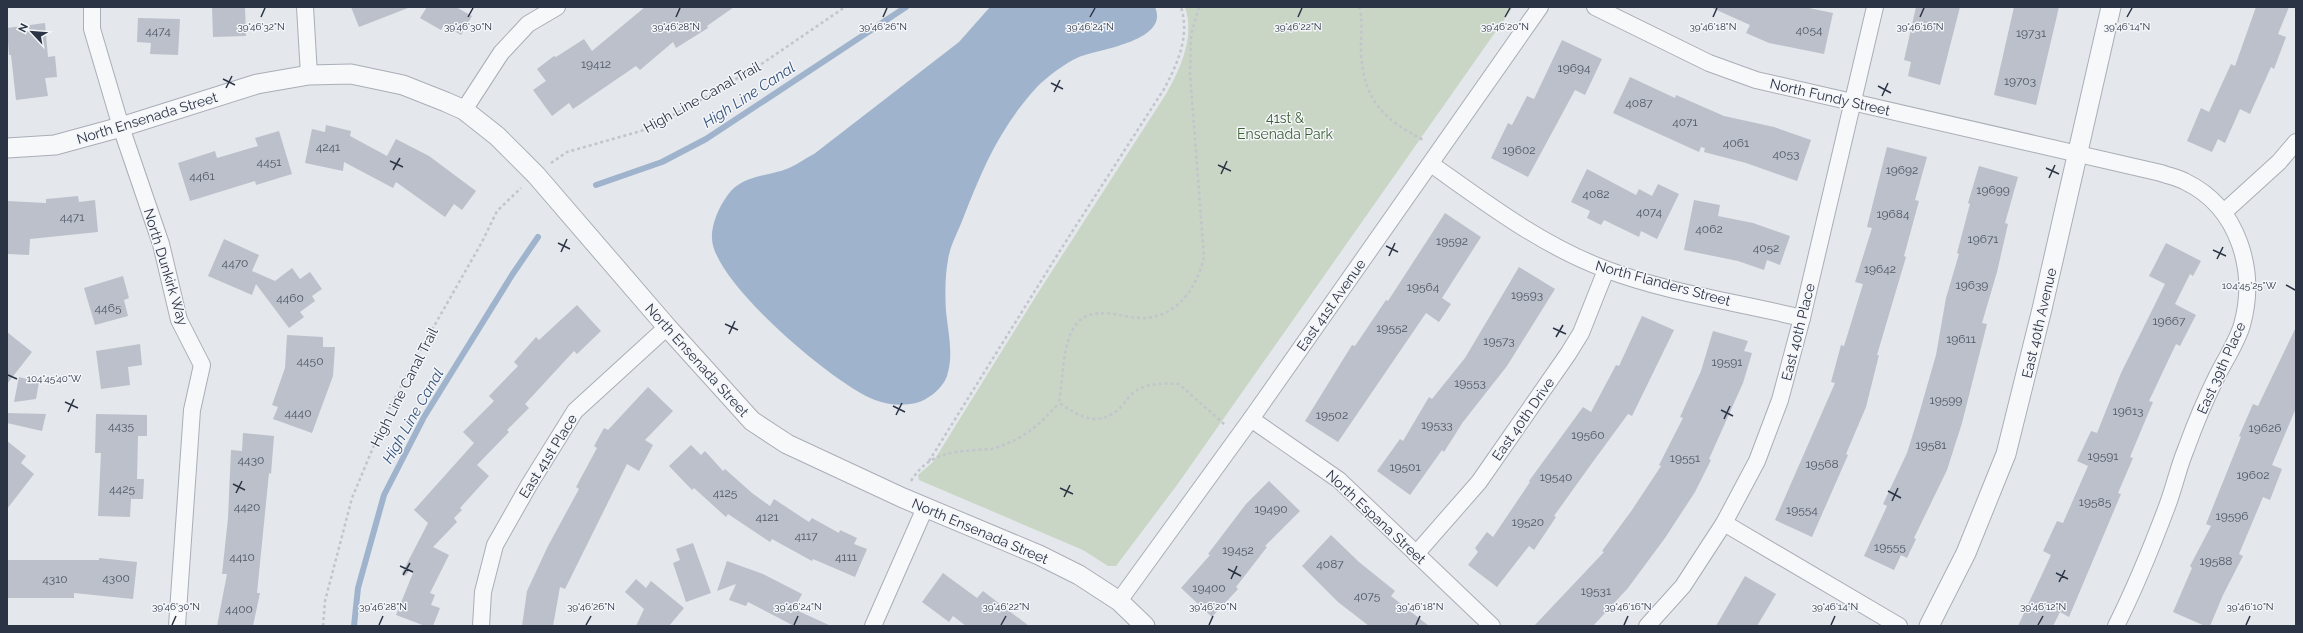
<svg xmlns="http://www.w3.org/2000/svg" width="2303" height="633" font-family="Raleway,sans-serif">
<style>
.green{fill:#c9d6c5}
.water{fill:#9fb4cc}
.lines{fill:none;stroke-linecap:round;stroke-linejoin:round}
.stream{stroke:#9fb4cc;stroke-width:6}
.building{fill:#bbc0ca}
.minor-casing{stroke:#a9aeb7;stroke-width:18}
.tertiary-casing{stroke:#a9aeb7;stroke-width:21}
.path{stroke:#c2c5cb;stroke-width:2.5;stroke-dasharray:3 3;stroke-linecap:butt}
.minor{stroke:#f7f8fa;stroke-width:16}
.tertiary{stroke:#f7f8fa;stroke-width:19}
.ticks{fill:none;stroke:#2b3445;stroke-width:1.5}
.labels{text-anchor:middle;stroke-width:3;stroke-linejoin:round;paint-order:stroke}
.number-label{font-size:12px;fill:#4f5766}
.street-label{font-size:14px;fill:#2b3445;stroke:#f4f6f9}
.park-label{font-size:14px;fill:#3f6138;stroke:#f4f6f9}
.water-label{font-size:15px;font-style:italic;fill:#34527a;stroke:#f4f6f9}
.ticks-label{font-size:10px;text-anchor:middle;fill:#2b3445;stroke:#f4f6f9;stroke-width:3;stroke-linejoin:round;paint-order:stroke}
</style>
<rect width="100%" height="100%" fill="#e4e7ec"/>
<path class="green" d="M1185,7H1513L1177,485L1116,566H1108L1083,550L919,480L918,475L933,462L1036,296L1166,94C1181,68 1195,36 1185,7Z"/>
<path class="water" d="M990,7H1155C1170,41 1099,49 1079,57C1064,64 1048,76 1037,87C1001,126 983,167 964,216C959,230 950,245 948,260C945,275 945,295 946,311C948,333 954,354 947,376C943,388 928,400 916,403C902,406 888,405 875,400C835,385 714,283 712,239C711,225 719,207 727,196C742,174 768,177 789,168C798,164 806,158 814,154L959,42Z"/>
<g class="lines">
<g class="stream">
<path d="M596,185L662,162L706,139L906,7"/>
<path d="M354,626L358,588L384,495L424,417L512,275L538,237"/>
</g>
</g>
<g class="building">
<path d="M212,7H245L246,36L213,37Z"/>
<path d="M351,7H408V8L359,27Z"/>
<path d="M427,7H456L472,16L461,35L444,25L441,30L420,18Z"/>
<path d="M645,7H734L707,26L708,28L676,48L673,42L640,70L636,66L573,109L569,103L552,116L533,90L546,81L537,69L554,56L556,57L584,39L592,51Z"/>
<path d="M1710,7H1804L1833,13L1824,54L1769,43L1746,33L1750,25Z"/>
<path d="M1916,7H1960L1940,85L1908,76L1911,62L1904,60Z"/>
<path d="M2014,7H2059L2036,105L1994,95Z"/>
<path d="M2256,7H2289L2278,34L2286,37L2274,69L2271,67L2250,114L2240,109L2225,143L2218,139L2212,152L2187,141L2201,108L2209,112L2231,64L2235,66Z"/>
<path d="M138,18L180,19L178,55L150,54L151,43L137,42Z"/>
<path d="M45,23L48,57L55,56L57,77L45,78L48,96L16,100L11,55H9L7,28Z"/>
<path d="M1562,40L1602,59L1585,95L1575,90L1528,177L1491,158L1508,123L1512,125L1527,96L1534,99Z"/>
<path d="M1630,77L1675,98L1676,95L1724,116L1774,127L1811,140L1797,181L1746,163L1704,152L1705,148L1701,147L1699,152L1613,113Z"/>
<path d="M326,125L351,131L350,136L387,156L396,139L429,156L476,191L462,210L454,204L445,217L396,182L393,188L344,162L343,171L305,163L312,129L325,132Z"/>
<path d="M279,131L292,174L256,185L255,181L190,201L178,163L215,151L217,158L258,146L255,138Z"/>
<path d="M1887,147L1927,157L1915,200L1919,201L1904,256L1906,257L1877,355H1879L1866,407L1846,454L1848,455L1812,537L1775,520L1835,383L1831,382L1841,345L1844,346L1863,284L1855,282L1872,228L1867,227Z"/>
<path d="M1979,166L2018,177L2005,223L2008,224L1997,272L1982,323L1987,324L1962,423L1947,470L1914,538L1916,539L1907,558L1901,555L1894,570L1864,556L1887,506L1883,504L1907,453L1917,421L1936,355L1946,298L1959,254L1957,253L1970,204L1968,203Z"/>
<path d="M1587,169L1636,195L1639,189L1652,196L1658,184L1679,194L1657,239L1641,231L1639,237L1604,220L1601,225L1587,218L1590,211L1571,202Z"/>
<path d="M78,196L79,202L95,200L98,232L30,239L29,255L8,254L7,201L46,203V199Z"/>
<path d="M1694,200L1720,205L1718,216L1753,223L1790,236L1780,265L1767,260L1764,270L1738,261L1684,250Z"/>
<path d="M1445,213L1481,237L1442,298L1451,304L1439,322L1426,313L1338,442L1305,421L1352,345L1355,346L1386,300L1388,301Z"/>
<path d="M224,239L259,255L252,271L275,281L292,268L300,279L310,272L322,289L312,296L315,301L300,312L304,317L289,328L256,284L252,295L208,276Z"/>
<path d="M2166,243L2201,261L2193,276L2190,274L2175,304L2196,315L2180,346L2176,344L2149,401L2153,402L2130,457L2133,458L2118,493L2121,494L2069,617L2060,612L2053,626H2018L2051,555L2043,551L2057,521L2063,523L2088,466L2077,461L2091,431L2097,433L2121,373L2165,284L2149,276Z"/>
<path d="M1519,267L1555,289L1507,366L1463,422L1444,452L1442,450L1410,495L1377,471L1400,439L1403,441L1429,397L1432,399L1465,358Z"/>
<path d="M123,276L129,298L124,300L128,316L95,325L84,288Z"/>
<path d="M577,305L601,331L577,354L574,351L525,404L529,408L507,430L509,432L477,465L489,476L460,508L462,510L454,518L457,522L433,547L449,555L430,593L435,595L431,605L440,608L433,626H425L396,615L413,573L409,571L405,576L402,573L428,523L414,510L474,443L463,432L494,401L489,396L518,366L514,362L536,337L539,340Z"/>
<path d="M1642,316L1674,330L1632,416L1628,414L1592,463L1554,516L1556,517L1534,550L1529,546L1497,587L1468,565L1478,552L1475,548L1487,532L1493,537L1530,482L1529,481L1583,407L1591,412L1616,365L1619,366Z"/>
<path d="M2296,327V408L2272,465L2282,469L2270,500L2263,497L2239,554L2243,556L2223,595L2210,626H2205L2173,612L2192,568L2190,566L2211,526L2206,524L2241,437L2239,436L2253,404L2258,406Z"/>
<path d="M1713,331L1748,341L1744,351L1752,353L1743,383L1709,459L1711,460L1695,492L1665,538L1628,588L1593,626H1534L1604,552L1602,551L1632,510L1661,466L1659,465L1683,418L1680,417L1701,371Z"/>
<path d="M7,332L32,352L7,384Z"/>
<path d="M287,335L323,337V347H335L333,376L312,433L273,419L278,407L272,405L285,368Z"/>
<path d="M140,344L142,365L128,367L130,385L101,389L96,351Z"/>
<path d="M19,377L39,382L36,399L14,402Z"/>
<path d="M648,387L673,411L645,440L653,445L639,471L627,464L565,589L560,587L553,626H522L527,591L548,546L579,489L576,487L597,448L594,446L604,428L608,430Z"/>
<path d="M7,413L46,414L42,431L7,423Z"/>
<path d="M96,414L147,415V436H138L137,479H144L143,499H131L130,517L98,516L101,453H95Z"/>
<path d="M243,433L274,436L271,474L269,473L257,593H260L253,626H217L227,574H222L228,518L231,450L242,451Z"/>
<path d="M7,441L26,456L21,463L34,474L7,509Z"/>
<path d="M691,445L701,455L705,451L723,471L725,469L752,493L770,506L774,499L809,522L812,518L839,533L840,530L857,538L854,544L867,549L855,577L813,559L812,561L772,539L770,542L728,514L726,517L694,488L692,490L669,466Z"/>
<path d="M1269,481L1300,511L1265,546L1267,547L1236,587L1238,589L1212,617L1181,588L1210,555L1208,554L1246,504Z"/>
<path d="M1331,535L1359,562L1395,591L1391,596L1429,626H1369L1338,602L1302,566Z"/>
<path d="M693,543L711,593L686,602L673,563L680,560L676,549Z"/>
<path d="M99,558L137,562L133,599L74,593V598H7V560H99Z"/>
<path d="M727,561L763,574L802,594L794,609L831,626H794L748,602L746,606L729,600L736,584L717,591Z"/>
<path d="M943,573L977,598L983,591L1029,626H966L953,616L949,622L922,602Z"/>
<path d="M1745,576L1776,594L1757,626H1716Z"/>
<path d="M636,579L646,588L651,581L684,608L669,626H636L644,609L625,592Z"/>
</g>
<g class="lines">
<g class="minor-casing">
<g id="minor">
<path d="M92,7V29L121,127L161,244L179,320L202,365L192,410L177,626"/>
<path d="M305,7L309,75"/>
<path d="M1595,7L1709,63L1756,80L2161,173C2169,176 2179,178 2186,182C2239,208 2257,271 2242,325C2237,342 2225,360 2217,376C2205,400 2195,424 2186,449C2178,468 2174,489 2166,509C2151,549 2135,588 2116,626"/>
<path d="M464,110L501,53L528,24L557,7"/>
<path d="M1431,164C1486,203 1541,245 1605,269C1668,293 1737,302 1802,318"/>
<path d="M2224,212L2279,162L2296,142"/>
<path d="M1251,419L1339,480L1492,626"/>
<path d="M1724,523L1899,626"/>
<path d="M1416,554L1479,482L1568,354L1581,333L1606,270"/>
<path d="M1119,601L1251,419L1540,7"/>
<path d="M481,626L483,592L495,545L529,485L575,411L667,327"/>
<path d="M873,626L925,508"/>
<path d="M1647,626L1683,586L1724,523L1757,461L1780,400L1802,318L1875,7"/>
</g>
</g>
<g class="tertiary-casing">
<g id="tertiary">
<path d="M7,148L55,145L121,127L257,84L309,75L351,74L403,85L446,102L464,110L497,136L536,175L667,327L752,421L787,444L903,498L1039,555L1079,575L1119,601L1145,626"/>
<path d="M1929,626L1966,553L2006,454L2042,309L2111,7"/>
</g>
</g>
<g class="path">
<path d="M1199,7L1191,35L1190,73L1204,258C1196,287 1180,314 1147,318C1125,320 1089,300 1073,329C1062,349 1063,380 1059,403C1081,417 1098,428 1120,408C1125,403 1130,394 1137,390C1150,383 1165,383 1179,384L1224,424"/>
<path d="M1359,7C1364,22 1360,37 1361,53C1364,102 1384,119 1425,141"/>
<path d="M551,163L567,152L641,131L694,104L763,63L845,7"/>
<path d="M929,461L1061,249L1164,89C1178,63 1190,36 1181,7"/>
<path d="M911,481C927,455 948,452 976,450C983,449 991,450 998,447C1025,438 1040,424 1059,403"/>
<path d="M323,626L325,601L352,498L390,407L417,356L482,242L497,211L521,188"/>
</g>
<use href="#minor" class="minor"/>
<use href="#tertiary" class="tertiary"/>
</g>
<path class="ticks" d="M261,17L265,8M468,17L473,8M676,17L680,8M883,17L887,8M1090,17L1095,8M1298,17L1302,8M1505,17L1510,8M1713,17L1717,8M1920,17L1924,8M2127,17L2132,8M223,79L235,85M1051,83L1063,89M1878,86L1891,93M226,88L232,76M1054,92L1060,80M1882,96L1888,83M390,161L403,167M1218,165L1231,171M2046,168L2059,174M393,170L400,158M1221,174L1227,161M2049,178L2055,165M558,243L570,249M1386,246L1398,252M2213,250L2226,256M561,252L567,239M1389,256L1395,243M2217,259L2223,247M2286,285L2295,290M725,324L738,330M1553,328L1566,334M729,334L735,321M1556,337L1563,325M8,375L17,379M65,402L78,408M893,406L905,412M1721,410L1733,416M68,412L74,399M896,415L902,403M1724,419L1730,406M233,484L245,490M1060,488L1073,494M1888,491L1901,498M236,493L242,481M1064,497L1070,485M1892,501L1898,488M400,566L413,572M1228,569L1241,576M2056,573L2068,579M403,575L410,563M1231,579L1237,566M2059,582L2065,570M172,625L176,616M379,625L383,616M586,625L591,616M794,625L798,616M1001,625L1006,616M1209,625L1213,616M1416,625L1420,616M1624,625L1628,616M1831,625L1835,616M2038,625L2043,616M2246,625L2250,616"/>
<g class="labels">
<g class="number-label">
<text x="1809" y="34">4054</text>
<text x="158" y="35">4474</text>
<text x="2031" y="37">19731</text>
<text x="596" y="68">19412</text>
<text x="1574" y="72">19694</text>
<text x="2020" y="85">19703</text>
<text x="1639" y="107">4087</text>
<text x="1685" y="126">4071</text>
<text x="1736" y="147">4061</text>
<text x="328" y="151">4241</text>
<text x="1519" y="154">19602</text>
<text x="1786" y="158">4053</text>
<text x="269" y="166">4451</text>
<text x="1902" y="174">19692</text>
<text x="202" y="180">4461</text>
<text x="1993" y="194">19699</text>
<text x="1596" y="198">4082</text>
<text x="1649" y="216">4074</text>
<text x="1893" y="218">19684</text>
<text x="72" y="221">4471</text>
<text x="1709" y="233">4062</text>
<text x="1983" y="243">19671</text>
<text x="1452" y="245">19592</text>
<text x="1766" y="252">4052</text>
<text x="235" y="267">4470</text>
<text x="1880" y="273">19642</text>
<text x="1972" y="289">19639</text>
<text x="1423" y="291">19564</text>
<text x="1527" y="299">19593</text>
<text x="290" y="302">4460</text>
<text x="108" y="312">4465</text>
<text x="2169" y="325">19667</text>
<text x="1392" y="332">19552</text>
<text x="1961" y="343">19611</text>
<text x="1499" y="345">19573</text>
<text x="310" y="365">4450</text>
<text x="1727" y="366">19591</text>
<text x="1470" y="387">19553</text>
<text x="1946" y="404">19599</text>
<text x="2128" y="415">19613</text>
<text x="298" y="417">4440</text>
<text x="1332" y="419">19502</text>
<text x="1437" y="429">19533</text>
<text x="121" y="430">4435</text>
<text x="2265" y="432">19626</text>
<text x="1588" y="439">19560</text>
<text x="1931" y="449">19581</text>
<text x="2103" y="460">19591</text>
<text x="1685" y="462">19551</text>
<text x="251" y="464">4430</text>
<text x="1822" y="468">19568</text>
<text x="1405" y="471">19501</text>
<text x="2253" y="479">19602</text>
<text x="1556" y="481">19540</text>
<text x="122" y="493">4425</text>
<text x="725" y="497">4125</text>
<text x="2095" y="506">19585</text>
<text x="247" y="511">4420</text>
<text x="1271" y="513">19490</text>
<text x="1802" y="514">19554</text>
<text x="2232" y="520">19596</text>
<text x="767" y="521">4121</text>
<text x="1528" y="526">19520</text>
<text x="806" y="540">4117</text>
<text x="1890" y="551">19555</text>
<text x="1238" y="554">19452</text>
<text x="242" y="561">4410</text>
<text x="846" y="561">4111</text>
<text x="2216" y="565">19588</text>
<text x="1330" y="568">4087</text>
<text x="116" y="582">4300</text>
<text x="55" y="583">4310</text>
<text x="1209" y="592">19400</text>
<text x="1596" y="595">19531</text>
<text x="1367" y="600">4075</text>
<text x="239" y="613">4400</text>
</g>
<g class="street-label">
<text transform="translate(702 97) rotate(-29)" y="5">High Line Canal Trail</text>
<text transform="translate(1830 97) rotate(13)" y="5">North Fundy Street</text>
<text transform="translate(147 118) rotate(-17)" y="5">North Ensenada Street</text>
<text transform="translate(166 267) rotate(73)" y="5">North Dunkirk Way</text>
<text transform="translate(1663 283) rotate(15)" y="5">North Flanders Street</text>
<text transform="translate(1331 305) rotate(-55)" y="5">East 41st Avenue</text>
<text transform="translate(2039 323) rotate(-77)" y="5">East 40th Avenue</text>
<text transform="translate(1798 332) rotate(-76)" y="5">East 40th Place</text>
<text transform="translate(697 360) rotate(48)" y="5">North Ensenada Street</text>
<text transform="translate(2221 368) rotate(-66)" y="5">East 39th Place</text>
<text transform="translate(404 387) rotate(-63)" y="5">High Line Canal Trail</text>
<text transform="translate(1523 419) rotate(-55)" y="5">East 40th Drive</text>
<text transform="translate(548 456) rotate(-58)" y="5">East 41st Place</text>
<text transform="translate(1376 517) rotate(43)" y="5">North Espana Street</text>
<text transform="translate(980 531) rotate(23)" y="5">North Ensenada Street</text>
</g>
<g class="park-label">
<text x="1285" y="123">41st &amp;<tspan x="1285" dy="16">Ensenada Park</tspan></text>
</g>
<g class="water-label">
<text transform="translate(749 95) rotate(-33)" y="5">High Line Canal</text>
<text transform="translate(413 416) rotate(-60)" y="5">High Line Canal</text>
</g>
</g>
<g class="ticks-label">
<text x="1505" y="30">39°46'20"N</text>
<text x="1920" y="30">39°46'16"N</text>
<text x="261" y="30">39°46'32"N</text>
<text x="468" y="30">39°46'30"N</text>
<text x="676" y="30">39°46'28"N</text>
<text x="883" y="30">39°46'26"N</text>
<text x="1090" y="30">39°46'24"N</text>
<text x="1298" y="30">39°46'22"N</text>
<text x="1713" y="30">39°46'18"N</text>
<text x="2127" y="30">39°46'14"N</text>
<text x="2249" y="289">104°45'25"W</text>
<text x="54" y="382">104°45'40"W</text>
<text x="176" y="610">39°46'30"N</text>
<text x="383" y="610">39°46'28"N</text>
<text x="591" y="610">39°46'26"N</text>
<text x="798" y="610">39°46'24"N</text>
<text x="1006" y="610">39°46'22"N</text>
<text x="1213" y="610">39°46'20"N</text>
<text x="1420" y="610">39°46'18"N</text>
<text x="1628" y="610">39°46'16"N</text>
<text x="1835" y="610">39°46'14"N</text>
<text x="2043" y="610">39°46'12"N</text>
<text x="2250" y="610">39°46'10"N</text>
</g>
<rect width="2303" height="633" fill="none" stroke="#2b3445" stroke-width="16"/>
<g transform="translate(32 32) rotate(296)" stroke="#f4f6f9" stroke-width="3" paint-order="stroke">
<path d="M0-3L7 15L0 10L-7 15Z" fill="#2b3445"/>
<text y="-6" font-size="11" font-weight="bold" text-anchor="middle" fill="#2b3445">N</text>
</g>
</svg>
